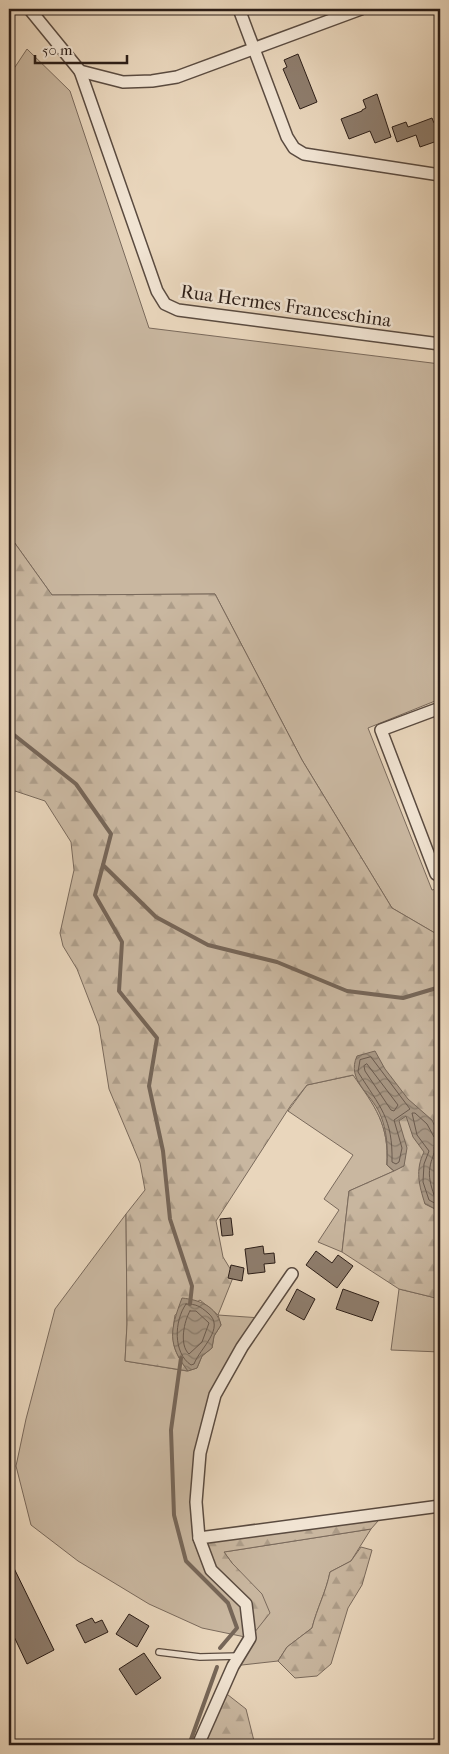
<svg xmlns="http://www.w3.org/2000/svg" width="449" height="1754" font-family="'IM FELL French Canon',serif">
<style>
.grass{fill:#c9b7a0;stroke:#7a6a5c}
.forest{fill:url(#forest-firs);stroke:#7a6a5c}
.water{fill:url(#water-waves);stroke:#766658}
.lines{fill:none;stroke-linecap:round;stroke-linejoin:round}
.shore{stroke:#6a5a4e;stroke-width:1}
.stream{stroke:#766658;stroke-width:4}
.building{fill:#8e7d6d;stroke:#2b1d17}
.service-casing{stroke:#5a4b40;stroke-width:8}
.minor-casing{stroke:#5a4b40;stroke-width:14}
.service{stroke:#f1e4d3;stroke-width:5.5}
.minor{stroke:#f1e4d3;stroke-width:11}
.labels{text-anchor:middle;stroke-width:5;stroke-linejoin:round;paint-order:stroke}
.street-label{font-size:19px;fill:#2b1d17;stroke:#f1e4d3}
</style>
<defs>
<pattern id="forest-firs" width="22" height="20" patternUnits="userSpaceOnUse" patternTransform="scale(1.25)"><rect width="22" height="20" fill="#c9b7a0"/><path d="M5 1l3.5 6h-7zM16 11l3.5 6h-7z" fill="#ad9d89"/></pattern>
<pattern id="water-waves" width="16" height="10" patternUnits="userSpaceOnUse" patternTransform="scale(1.25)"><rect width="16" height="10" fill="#a89784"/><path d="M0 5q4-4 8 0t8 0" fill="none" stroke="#897b6b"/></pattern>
</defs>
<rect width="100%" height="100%" fill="#e9d6bc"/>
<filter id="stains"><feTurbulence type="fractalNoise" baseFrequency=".004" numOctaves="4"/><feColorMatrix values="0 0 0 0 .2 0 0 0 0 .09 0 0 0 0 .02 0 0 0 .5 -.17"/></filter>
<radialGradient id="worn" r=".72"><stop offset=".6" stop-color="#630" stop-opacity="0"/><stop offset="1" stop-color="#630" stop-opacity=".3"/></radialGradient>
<g class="grass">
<path d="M27,49L70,91L149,328L440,364V699L368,728L432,890L440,888V936L392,908L302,760L215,594L52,595L9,535V76Z"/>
<path d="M354,1075C375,1107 389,1124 387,1165L394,1171L349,1191L342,1252L318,1242L339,1210L324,1199L353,1155L288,1111L307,1085Z"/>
<path d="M126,1214L127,1324L125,1361L187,1371L197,1368L202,1356L212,1348L214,1336L221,1325L218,1315L261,1318L215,1395L200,1453L199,1538L232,1563L224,1552L371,1529L351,1561L330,1572C326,1592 317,1608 312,1628L287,1647L278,1661L233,1666L250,1638L202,1628L149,1604L78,1561L31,1525L16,1466L26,1419L55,1309Z"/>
<path d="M399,1289L440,1299V1352L391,1350Z"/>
</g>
<g class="forest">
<path d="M9,535L52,595L215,594L302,760L392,908L440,936V1299L399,1289L342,1252L349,1191L394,1171L387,1165C389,1123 375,1107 353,1075L307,1085L291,1105L216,1221L223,1257L234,1275L218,1315L200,1300L175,1315C171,1341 172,1350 188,1371L125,1361L127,1324L126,1214L145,1190L140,1163L109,1089L99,1026L77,969L63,946L60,933L74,870L71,842L45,801L15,791L9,802Z"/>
<path d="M371,1516L378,1521L371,1529L224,1552L232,1563L262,1594L270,1613L250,1638L246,1604L211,1570L199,1538Z"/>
<path d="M361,1547L372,1550L362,1585L348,1608L331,1664L317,1676L295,1678L278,1661L287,1647L312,1628C317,1608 326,1592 330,1572L351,1561Z"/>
<path d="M223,1691L246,1709L255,1745H198Z"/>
</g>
<g class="water">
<path d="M375,1051L385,1069L408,1099L432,1120L440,1138L439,1211L425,1204C419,1185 415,1170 424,1152L413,1137L406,1116L399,1121L407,1148L404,1166L394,1171L387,1165C388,1148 387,1130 380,1114C371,1093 346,1080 357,1056Z"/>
<path d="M182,1298C200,1300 216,1306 221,1325L214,1336L212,1348L202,1356L197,1368L188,1371C167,1344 170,1330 182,1298Z"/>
</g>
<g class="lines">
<g class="shore">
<path d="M371,1057L410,1109L394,1120L402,1148L399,1162L396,1164L392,1162C393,1118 380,1107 358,1072L360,1060Z"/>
<path d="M367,1064L398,1105L394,1111L391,1110L365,1071L364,1066Z"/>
<path d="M440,1139L434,1137L427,1124L415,1113H412L417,1135L429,1151L424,1164L423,1182L429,1200L440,1206"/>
<path d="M440,1145L434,1147C435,1155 431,1159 430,1167C428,1176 431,1186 434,1195L440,1199"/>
<path d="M186,1304C196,1304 200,1306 208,1313C226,1328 200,1348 194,1364L191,1365C173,1353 174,1321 186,1304Z"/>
<path d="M190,1311H196L209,1323L202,1342L189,1354C179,1345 184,1321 190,1311Z"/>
</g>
<g class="stream">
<path d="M9,731L76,784L111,834L103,865L156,917L208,945L277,962L347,991L403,998L440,987"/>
<path d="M103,865L95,895L122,942L119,991L157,1038L149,1086L163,1151L170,1219L192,1286L190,1304"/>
<path d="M181,1358L171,1430L174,1515L186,1561L228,1603L237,1628L220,1648"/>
<path d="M189,1745L217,1667"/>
</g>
</g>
<g class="building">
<path d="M298,54L317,102L300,109L283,69L287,67L284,60Z"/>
<path d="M377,94L391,137L375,143L370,131L349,139L341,119L362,111V110L366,108L363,100Z"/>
<path d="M432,118L434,123L440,120V140L420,147L416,135L397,142L392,127L406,122L408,127Z"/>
<path d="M231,1218L233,1235L222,1236L220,1219Z"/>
<path d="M263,1246L264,1254L274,1253L275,1263L264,1264L265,1272L248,1274L245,1249Z"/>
<path d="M316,1251L332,1263L338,1255L353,1266L337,1288L306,1265Z"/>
<path d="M231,1265L244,1268L242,1281L228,1278Z"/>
<path d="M297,1289L315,1299L304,1320L286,1310Z"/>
<path d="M343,1289L379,1302L372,1321L336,1309Z"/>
<path d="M9,1558L54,1650L27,1664L9,1626Z"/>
<path d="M129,1614L149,1626L137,1647L116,1634Z"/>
<path d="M92,1618L95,1623L102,1620L108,1632L85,1643L76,1625Z"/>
<path d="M144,1653L161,1678L136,1695L119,1669Z"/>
</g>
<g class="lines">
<g class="service-casing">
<path id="service" d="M159,1652L200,1657L239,1656"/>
</g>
<g class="minor-casing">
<g id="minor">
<path d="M239,9L287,137L294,148L304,154L440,175"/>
<path d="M31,11L80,71L123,82L152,81L177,77L361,9"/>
<path d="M80,71L157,291L165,304L178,310L440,344"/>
<path d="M440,708L381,730L436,874L440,872"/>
<path d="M199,1538L440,1506"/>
<path d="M198,1745L233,1666L250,1638L246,1604L211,1570L199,1538L196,1502L200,1453L215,1395L242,1347L292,1274"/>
</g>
</g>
<use href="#service" class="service"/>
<use href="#minor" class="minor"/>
</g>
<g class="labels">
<g class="street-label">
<text transform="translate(286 305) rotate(8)" y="7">Rua Hermes Franceschina</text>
</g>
</g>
<rect width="449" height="1754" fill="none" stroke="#e9d6bc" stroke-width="30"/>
<rect x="10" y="10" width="429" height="1734" fill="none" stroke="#2b1d17" stroke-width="2.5"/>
<rect x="15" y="15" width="419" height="1724" fill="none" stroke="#2b1d17"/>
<path d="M35 55v8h92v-8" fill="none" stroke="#2b1d17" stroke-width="2.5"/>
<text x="42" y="55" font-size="15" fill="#2b1d17" stroke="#f1e4d3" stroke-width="4" paint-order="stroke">50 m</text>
<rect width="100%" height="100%" filter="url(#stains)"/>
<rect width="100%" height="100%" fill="url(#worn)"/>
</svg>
